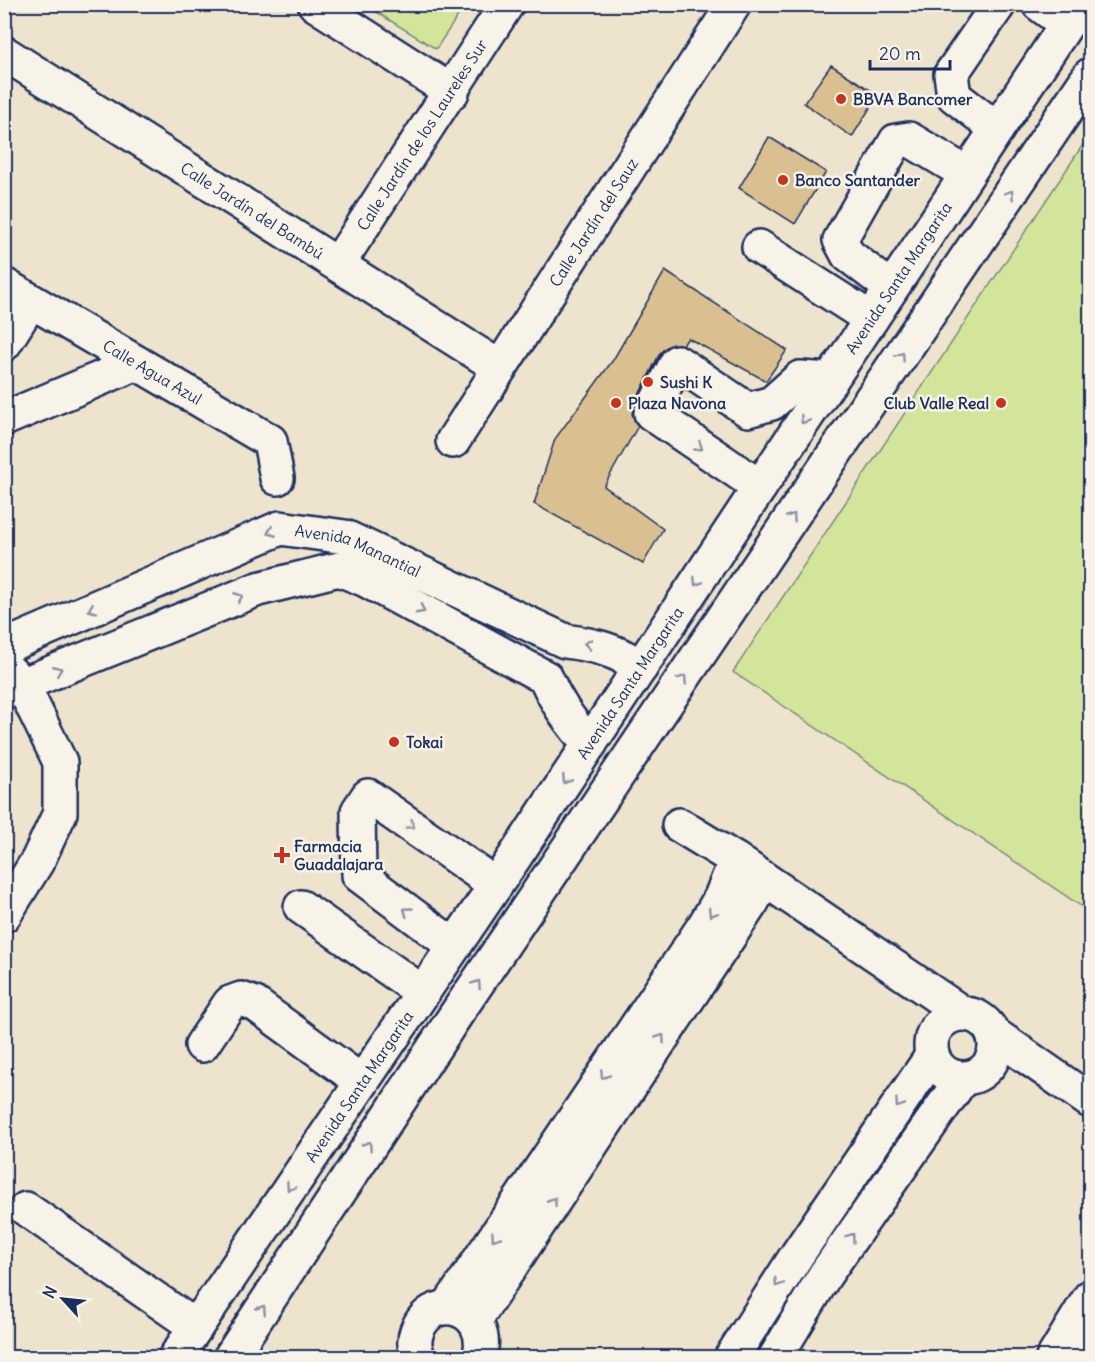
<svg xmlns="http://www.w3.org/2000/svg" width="1095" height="1362" font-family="Delius,sans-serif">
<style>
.green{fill:#d2e59a;stroke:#768a7c;stroke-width:1.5}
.building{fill:#dac090;stroke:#1b2f5e;stroke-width:1.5}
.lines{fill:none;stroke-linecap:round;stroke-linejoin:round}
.minor-casing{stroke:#1b2f5e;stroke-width:38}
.major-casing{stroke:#1b2f5e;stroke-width:38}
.minor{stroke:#f7f3e8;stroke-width:33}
.major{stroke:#f7f3e8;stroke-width:33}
.oneway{stroke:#8991a3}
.poi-dot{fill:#c8321e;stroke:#f7f3e8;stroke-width:2}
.labels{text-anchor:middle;stroke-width:5;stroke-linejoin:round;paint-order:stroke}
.poi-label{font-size:16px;font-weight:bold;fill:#1b2f5e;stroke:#f7f3e8;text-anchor:start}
.street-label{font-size:16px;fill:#1b2f5e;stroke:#f7f3e8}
</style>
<rect width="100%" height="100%" fill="#eee4ce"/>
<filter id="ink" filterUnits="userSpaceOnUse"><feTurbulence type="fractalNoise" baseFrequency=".0167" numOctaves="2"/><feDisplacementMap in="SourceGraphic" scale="12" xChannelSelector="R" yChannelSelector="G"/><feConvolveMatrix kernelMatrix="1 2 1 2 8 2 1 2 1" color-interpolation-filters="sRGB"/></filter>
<g filter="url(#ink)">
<g class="green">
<path d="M365,5H465L436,49Z"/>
<path d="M1090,134V912L733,672Z"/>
</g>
<g class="building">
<path d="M831,65L878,95L852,137L804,103Z"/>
<path d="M769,137L826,172L795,224L739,188Z"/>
<path d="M665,271L787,350L766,381L688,338L683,345L668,346L660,353L634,405L632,414L638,426L604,486L663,529L643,564L534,504L555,439L613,360Z"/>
</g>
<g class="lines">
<g class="minor-casing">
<g id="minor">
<path d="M315,4L452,92"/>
<path d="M1039,4L1066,24"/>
<path id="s1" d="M4,53L499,367"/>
<path d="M997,129L954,96L951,74L999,4"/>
<path d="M759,247L871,319"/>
<path id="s2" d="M338,264L507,4"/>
<path id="s3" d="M4,285L270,441L277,478"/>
<path d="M891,288L848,255L840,240L896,141L909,139L967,174"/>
<path d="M4,344L31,301"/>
<path d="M4,419L137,363"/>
<path id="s4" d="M453,441L734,4"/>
<path d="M760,487L651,413L677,362L748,410L772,403L800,378L831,380"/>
<path id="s5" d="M4,647L280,528L345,537L565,641C595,645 616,650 641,667"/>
<path d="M4,692L258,589L339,569L366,580L546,678C557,704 570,723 590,744"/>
<path d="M679,825L736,860L962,1013"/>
<path d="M301,907L422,992"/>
<path d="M4,915L38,860L60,813V762L22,684L6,668"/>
<path d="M454,946L359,875L358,811L368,796L496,885"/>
<circle cx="963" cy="1046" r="32"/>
<path d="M994,1034L1090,1101"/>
<path d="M202,1045L230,1003L241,999L255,1004L362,1082"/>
<path d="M26,1209L196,1327"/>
<path d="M448,1307L704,926L721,897L736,860"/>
<path d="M475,1320L752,902L764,879"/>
<path d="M419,1358C414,1349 414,1339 417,1331C434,1287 494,1311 479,1358"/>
<path d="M731,1358L797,1255L932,1056"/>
<path d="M775,1358L825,1275L962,1079"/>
<path d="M1053,1358L1090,1297"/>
<path d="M1087,1358L1090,1352"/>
</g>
</g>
<g class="major-casing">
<g id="major">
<path id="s6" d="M175,1358L514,858L1080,4"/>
<path d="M230,1358L455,1016L1090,75"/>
</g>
</g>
<use href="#minor" class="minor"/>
<use href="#major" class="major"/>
</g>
<defs><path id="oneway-chevron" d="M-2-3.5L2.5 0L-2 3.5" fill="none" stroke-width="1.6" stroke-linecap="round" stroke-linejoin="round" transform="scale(1.5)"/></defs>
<g class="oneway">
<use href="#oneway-chevron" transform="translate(1010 194) rotate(-56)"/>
<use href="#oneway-chevron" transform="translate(901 356) rotate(-56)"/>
<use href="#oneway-chevron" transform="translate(804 420) rotate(123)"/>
<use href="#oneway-chevron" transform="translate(699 447) rotate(33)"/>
<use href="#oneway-chevron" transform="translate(792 517) rotate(-56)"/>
<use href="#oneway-chevron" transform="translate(271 532) rotate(158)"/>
<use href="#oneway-chevron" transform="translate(697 582) rotate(123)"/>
<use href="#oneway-chevron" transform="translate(239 597) rotate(-22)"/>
<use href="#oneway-chevron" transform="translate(92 609) rotate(157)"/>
<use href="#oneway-chevron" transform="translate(421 610) rotate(28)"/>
<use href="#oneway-chevron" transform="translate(588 644) rotate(-171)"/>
<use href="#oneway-chevron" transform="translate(58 670) rotate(-22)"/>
<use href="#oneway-chevron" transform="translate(683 679) rotate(-57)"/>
<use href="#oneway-chevron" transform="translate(566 780) rotate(123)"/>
<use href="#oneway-chevron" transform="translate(411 825) rotate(35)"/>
<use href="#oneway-chevron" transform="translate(407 911) rotate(-144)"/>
<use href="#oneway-chevron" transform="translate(712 913) rotate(121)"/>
<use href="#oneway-chevron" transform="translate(477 984) rotate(-56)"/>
<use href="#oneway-chevron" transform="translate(661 1038) rotate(-56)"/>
<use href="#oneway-chevron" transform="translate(604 1075) rotate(124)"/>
<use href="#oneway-chevron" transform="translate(899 1104) rotate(124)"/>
<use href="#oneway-chevron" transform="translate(368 1145) rotate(-56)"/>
<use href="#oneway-chevron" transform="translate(290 1187) rotate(124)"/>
<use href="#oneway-chevron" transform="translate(553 1201) rotate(-57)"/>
<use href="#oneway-chevron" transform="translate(495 1237) rotate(124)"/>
<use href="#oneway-chevron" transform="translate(851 1237) rotate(-55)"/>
<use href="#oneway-chevron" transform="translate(778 1283) rotate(123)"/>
<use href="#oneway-chevron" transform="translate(262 1309) rotate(-57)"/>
</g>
</g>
<g class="poi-dot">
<circle cx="841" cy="99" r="6"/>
<circle cx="783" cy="180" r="6"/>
<circle cx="648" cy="382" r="6"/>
<circle cx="616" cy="403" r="6"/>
<circle cx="1001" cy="403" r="6"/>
<circle cx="394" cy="742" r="6"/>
<path d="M279 846h6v6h6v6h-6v6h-6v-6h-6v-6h6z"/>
</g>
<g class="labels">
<g class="poi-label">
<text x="853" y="105">BBVA Bancomer</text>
<text x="795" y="186">Banco Santander</text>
<text x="660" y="388">Sushi K</text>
<text x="628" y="409">Plaza Navona</text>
<text x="989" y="409" text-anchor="end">Club Valle Real</text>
<text x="406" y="748">Tokai</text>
<text x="294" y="852">Farmacia<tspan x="294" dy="18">Guadalajara</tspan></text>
</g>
<g class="street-label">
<text dy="6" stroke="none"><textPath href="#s2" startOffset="154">Calle Jardín de los Laureles Sur</textPath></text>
<text dy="6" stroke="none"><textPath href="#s1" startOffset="294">Calle Jardín del Bambú</textPath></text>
<text dy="6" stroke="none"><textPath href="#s4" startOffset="260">Calle Jardín del Sauz</textPath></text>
<text dy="6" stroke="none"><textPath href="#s6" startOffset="1300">Avenida Santa Margarita</textPath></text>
<text dy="6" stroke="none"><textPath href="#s3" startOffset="172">Calle Agua Azul</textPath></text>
<text dy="6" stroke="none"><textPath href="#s5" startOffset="382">Avenida Manantial</textPath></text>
<text dy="6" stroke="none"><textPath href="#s6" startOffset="814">Avenida Santa Margarita</textPath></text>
<text dy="6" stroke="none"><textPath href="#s6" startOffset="328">Avenida Santa Margarita</textPath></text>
</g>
</g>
<rect width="1095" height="1362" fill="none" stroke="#f7f3e8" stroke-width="24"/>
<rect x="12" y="12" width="1071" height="1338" fill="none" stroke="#1b2f5e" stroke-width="2" filter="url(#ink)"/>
<g transform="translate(63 1299) rotate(297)" stroke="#f7f3e8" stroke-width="4.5" paint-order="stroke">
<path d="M0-4.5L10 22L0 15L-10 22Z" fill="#1b2f5e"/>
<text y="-9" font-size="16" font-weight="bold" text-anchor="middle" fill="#1b2f5e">N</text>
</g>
<path d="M870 60v9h80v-9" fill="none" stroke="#1b2f5e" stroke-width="3"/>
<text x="879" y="60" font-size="18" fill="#1b2f5e" stroke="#f7f3e8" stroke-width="4.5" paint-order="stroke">20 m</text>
</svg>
